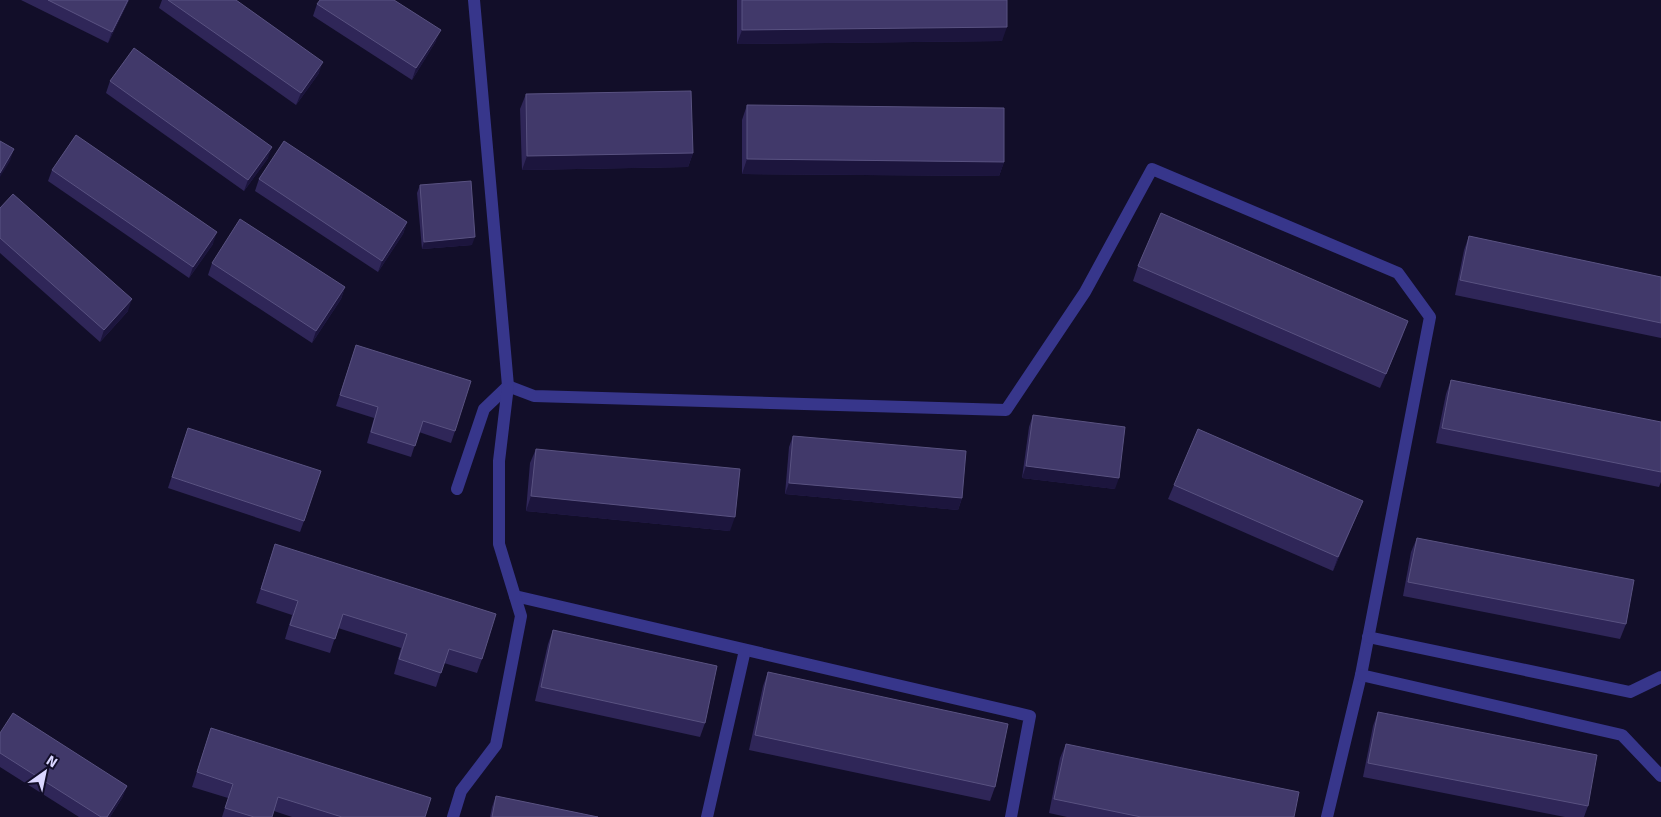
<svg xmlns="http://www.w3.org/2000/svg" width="1661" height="817" font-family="Signika,sans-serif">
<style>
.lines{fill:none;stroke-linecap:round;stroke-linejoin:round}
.minor{stroke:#37368b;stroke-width:12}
.wall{fill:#2f2658}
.shaded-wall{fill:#1c153d}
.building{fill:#41396a;stroke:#595281}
</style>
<rect width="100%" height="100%" fill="#120e29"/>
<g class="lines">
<g class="minor">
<path d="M457,489L484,409L508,386L534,396L1006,410L1085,292L1152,169L1398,273L1430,317L1361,675L1327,817"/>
<path d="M515,596L1030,716L1011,817"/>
<path d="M1368,637L1630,692L1661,677"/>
<path d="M1361,675L1622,735L1661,776"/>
<path d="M453,817L461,791L496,745L521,616L499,544V461L508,386L474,0"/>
<path d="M707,817L745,650"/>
</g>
</g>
<g class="wall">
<path d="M21,0H129L108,43Z"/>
<path d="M162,0H236L319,73L296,105L159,8Z"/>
<path d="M737,0H1007L1002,41L737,44Z"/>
<path d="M317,4L436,41L412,80L313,16Z"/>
<path d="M110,81L268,158L244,191L106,93Z"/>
<path d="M526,94L693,153L688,167L522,170L520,109Z"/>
<path d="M747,105L1004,162L999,176L742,174V120Z"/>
<path d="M52,170L213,244L189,278L48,181Z"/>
<path d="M259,179L407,222L403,234L378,272L255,191Z"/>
<path d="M420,185L472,245L422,249L417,193Z"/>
<path d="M0,208L128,311L100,342L0,253Z"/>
<path d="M1469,236L1661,277V338L1455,295L1464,250Z"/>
<path d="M212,263L345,287L341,299L312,343L208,275Z"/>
<path d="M1138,266L1403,335L1380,388L1133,281Z"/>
<path d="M356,345L455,431L451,443L419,432L411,457L367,443L374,418L336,406Z"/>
<path d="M1451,380L1661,422V482L1659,487L1436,443L1446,394Z"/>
<path d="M1033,415L1115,489L1022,478L1029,427Z"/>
<path d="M793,436L962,498L958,510L785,494L789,447Z"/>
<path d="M184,439L304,521L300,532L168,488Z"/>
<path d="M536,449L730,531L526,511L530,463Z"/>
<path d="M1174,485L1363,501L1333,571L1168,499Z"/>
<path d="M1417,538L1626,624L1620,639L1403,596L1411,552Z"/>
<path d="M275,544L482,659L477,673L444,663L436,687L394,674L401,648L338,628L330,653L285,639L292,615L256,603Z"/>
<path d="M553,630L705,723L700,737L535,701L548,644Z"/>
<path d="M768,672L995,787L990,801L749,750L763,686Z"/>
<path d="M1378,712L1588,806L1584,817H1565L1363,777L1373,726Z"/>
<path d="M211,728L425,817H292L274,811L272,817H222L228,798L192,787Z"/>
<path d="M0,733L127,786L122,798L110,817H79L0,767Z"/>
<path d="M1066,744L1294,817H1067L1049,813L1060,758Z"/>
<path d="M496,796L598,817H490L492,807Z"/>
</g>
<g class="shaded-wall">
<path d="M128,0H129L108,43L112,32Z"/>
<path d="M1007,27L1002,41L737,44L742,30Z"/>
<path d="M441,30L436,41L412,80L416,68Z"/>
<path d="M323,62L319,73L296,105L301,93Z"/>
<path d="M272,147L268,158L244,191L248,180Z"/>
<path d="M14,149L10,161L0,177V173Z"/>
<path d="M693,153L688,167L522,170L527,156Z"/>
<path d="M747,159L1004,162L999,176L742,174Z"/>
<path d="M407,222L403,234L378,272L382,261Z"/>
<path d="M217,232L213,244L189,278L193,267Z"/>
<path d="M475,237L472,245L422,249L424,242Z"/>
<path d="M345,287L341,299L312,343L316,331Z"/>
<path d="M132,299L128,311L100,342L104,330Z"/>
<path d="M1408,321L1403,335L1380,388L1386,374Z"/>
<path d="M1026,466L1119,478L1115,489L1022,478Z"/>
<path d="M789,483L962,498L958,510L785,494Z"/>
<path d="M531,496L735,517L730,531L526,511Z"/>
<path d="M1363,501L1333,571L1338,557Z"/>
<path d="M127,786L122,798L110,817H107Z"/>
</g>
<g class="building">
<path d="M48,0H128L112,32Z"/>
<path d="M168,0H236L323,62L301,93Z"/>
<path d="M320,0H394L441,30L416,68L317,4Z"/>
<path d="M742,0H1007V27L742,30Z"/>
<path d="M134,48L272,147L248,180L110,81Z"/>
<path d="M691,91L693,153L527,156L526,94Z"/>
<path d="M747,105L1004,108V162L747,159Z"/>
<path d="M76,135L217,232L193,267L52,170Z"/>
<path d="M0,141L14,149L0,173Z"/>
<path d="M284,141L407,222L382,261L259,179Z"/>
<path d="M471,181L475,237L424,242L420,185Z"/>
<path d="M13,194L132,299L104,330L0,238V208Z"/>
<path d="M1161,213L1408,321L1386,374L1138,266Z"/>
<path d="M240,219L345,287L316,331L212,263Z"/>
<path d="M1469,236L1661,277V323L1460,280Z"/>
<path d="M356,345L471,381L455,431L423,421L415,446L371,432L378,407L340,395Z"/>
<path d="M1451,380L1661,422V472L1442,428Z"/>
<path d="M1033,415L1125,427L1119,478L1026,466Z"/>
<path d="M188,428L321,471L304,521L172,477Z"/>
<path d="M1198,429L1363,501L1338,557L1174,485Z"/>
<path d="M793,436L966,451L962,498L789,483Z"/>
<path d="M536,449L740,469L735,517L531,496Z"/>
<path d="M1417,538L1634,580L1626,624L1408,582Z"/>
<path d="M275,544L496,614L482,659L449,649L441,673L399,659L407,634L343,614L335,639L290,625L298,601L261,589Z"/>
<path d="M553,630L717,666L705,723L541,687Z"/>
<path d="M768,672L1008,724L995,787L755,735Z"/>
<path d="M1378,712L1597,755L1588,806L1368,763Z"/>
<path d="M13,713L127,786L107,817H101L0,753V733Z"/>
<path d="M211,728L431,798L425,817H342L278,797L272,817H254L225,808L233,784L197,772Z"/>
<path d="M1066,744L1299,792L1294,817H1141L1054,799Z"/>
<path d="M496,796L598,817H492Z"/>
</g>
<g transform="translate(45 772) rotate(33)" stroke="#120e29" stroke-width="4" paint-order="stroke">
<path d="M0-4L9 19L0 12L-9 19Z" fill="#dad6ff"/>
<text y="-8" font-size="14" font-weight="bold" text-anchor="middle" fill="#dad6ff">N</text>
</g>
</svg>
